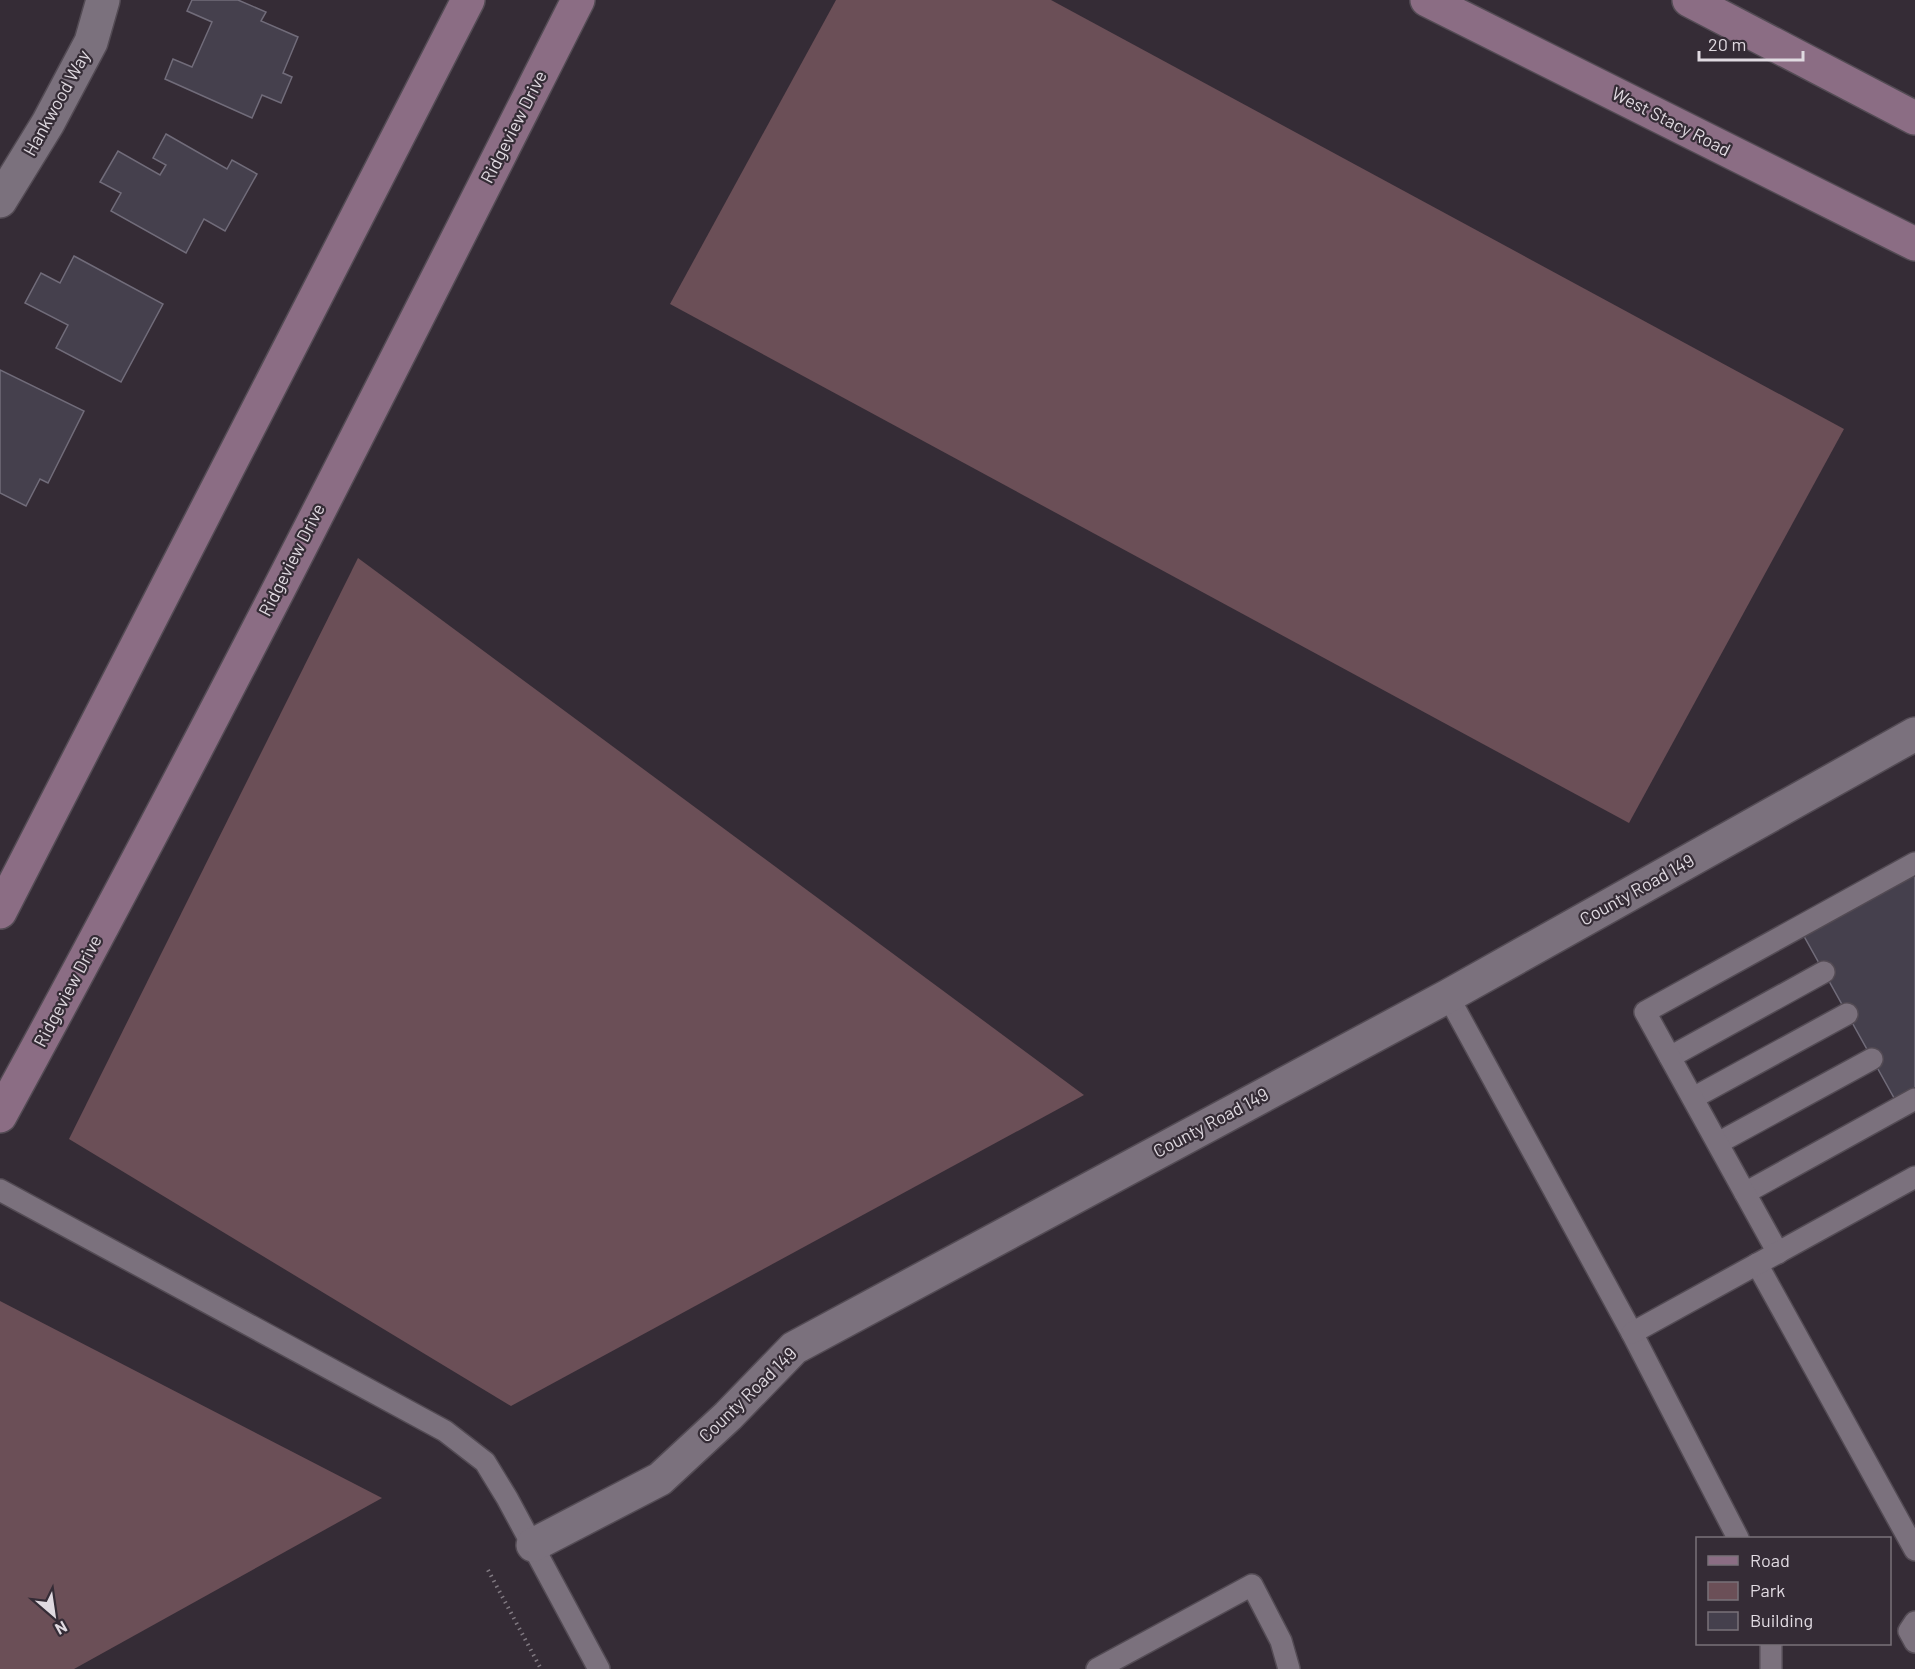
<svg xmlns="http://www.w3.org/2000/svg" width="1915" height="1669" font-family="Barlow,sans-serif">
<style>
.green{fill:#6b4f57}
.building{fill:#45404d;stroke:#716c7a;stroke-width:1.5}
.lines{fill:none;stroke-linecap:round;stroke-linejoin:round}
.service-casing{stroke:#534b54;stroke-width:24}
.minor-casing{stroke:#534b54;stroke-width:36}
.secondary-casing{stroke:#534b54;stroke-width:36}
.path{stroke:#807981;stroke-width:4;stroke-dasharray:1.5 4.5;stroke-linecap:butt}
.service{stroke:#7b717d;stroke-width:21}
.minor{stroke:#7b717d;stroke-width:33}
.secondary{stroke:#8b6d84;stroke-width:33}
.labels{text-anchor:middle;stroke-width:4.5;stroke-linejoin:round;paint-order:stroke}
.street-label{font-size:18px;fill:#e0dae1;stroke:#352c36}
</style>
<rect width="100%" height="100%" fill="#352c36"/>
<g class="green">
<path d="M836,0H1051L1844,429L1629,823L670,304Z"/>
<path d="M358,558L1084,1095L511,1406L69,1139Z"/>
<path d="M0,1301L382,1498L74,1669H0Z"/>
</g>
<g class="building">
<path d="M192,0H238L266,12L261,21L298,37L283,73L292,77L281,103L262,95L252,118L165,79L173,59L192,67L212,22L187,11Z"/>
<path d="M166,134L227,169L232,160L257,174L225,231L204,219L186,253L111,211L121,193L100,182L118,151L160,175L166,165L153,158Z"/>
<path d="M74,256L163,304L121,382L56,348L68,325L25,303L41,273L60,283Z"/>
<path d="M0,370L84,411L48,483L40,479L26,506L0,493Z"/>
<path d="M1915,866V1095L1898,1105L1800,929Z"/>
</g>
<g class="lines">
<g class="service-casing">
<g id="service">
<path d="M1448,996L1632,1333L1738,1538"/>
<path d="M1670,1057L1824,972"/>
<path d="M1693,1098L1847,1014"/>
<path d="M1718,1143L1872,1059"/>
<path d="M0,1190L445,1431L485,1462L507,1498L599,1669"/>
<path d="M1745,1193L1915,1099"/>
<path d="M1778,1253L1645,1012L1915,863"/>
<path d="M1757,1264L1915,1550"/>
<path d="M1632,1333L1915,1177"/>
<path d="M1915,1622L1909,1631L1915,1642"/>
<path d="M1097,1669L1252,1585L1281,1641L1289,1669"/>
<path d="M1771,1669V1644"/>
</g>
</g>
<g class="minor-casing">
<g id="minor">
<path d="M0,201L48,123L91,42L103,0"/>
<path d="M533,1545L660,1479L728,1416L794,1348L1448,996L1915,734"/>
</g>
</g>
<g class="secondary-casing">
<g id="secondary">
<path d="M1427,0L1915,244"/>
<path d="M1689,0L1915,118"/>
<path d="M0,912L468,0"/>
<path d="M0,1116C201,749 389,374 578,0"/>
</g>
</g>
<path class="path" d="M488,1570L541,1669"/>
<use href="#service" class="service"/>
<use href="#minor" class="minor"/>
<use href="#secondary" class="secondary"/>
</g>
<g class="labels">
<g class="street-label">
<text transform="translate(57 103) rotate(-61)" y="6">Hankwood Way</text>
<text transform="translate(1671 122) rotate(27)" y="6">West Stacy Road</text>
<text transform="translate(514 127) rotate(-63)" y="6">Ridgeview Drive</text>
<text transform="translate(292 560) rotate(-63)" y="6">Ridgeview Drive</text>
<text transform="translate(1637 890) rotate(-29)" y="6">County Road 149</text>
<text transform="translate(68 991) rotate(-62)" y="6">Ridgeview Drive</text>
<text transform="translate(1211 1123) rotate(-28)" y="6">County Road 149</text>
<text transform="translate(748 1395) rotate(-44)" y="6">County Road 149</text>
</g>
</g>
<rect x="1696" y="1537" width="195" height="108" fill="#352c36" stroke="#79727a" stroke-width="1.5"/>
<rect x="1708" y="1556" width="30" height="9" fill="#8b6d84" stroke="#79727a" stroke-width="1.5"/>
<text x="1750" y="1567" font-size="18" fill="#e0dae1">Road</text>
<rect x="1708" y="1582" width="30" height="18" fill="#6b4f57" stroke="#79727a" stroke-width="1.5"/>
<text x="1750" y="1597" font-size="18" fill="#e0dae1">Park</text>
<rect x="1708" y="1612" width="30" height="18" fill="#45404d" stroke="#79727a" stroke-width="1.5"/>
<text x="1750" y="1627" font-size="18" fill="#e0dae1">Building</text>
<g transform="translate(54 1615) rotate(151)" stroke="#352c36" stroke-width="4.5" paint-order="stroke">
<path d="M0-4.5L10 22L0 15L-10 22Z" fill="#e0dae1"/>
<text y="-9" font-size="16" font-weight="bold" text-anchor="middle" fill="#e0dae1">N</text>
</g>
<path d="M1699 51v9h104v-9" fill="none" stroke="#e0dae1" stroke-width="3"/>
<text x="1708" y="51" font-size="18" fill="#e0dae1" stroke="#352c36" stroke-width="4.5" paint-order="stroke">20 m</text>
</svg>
